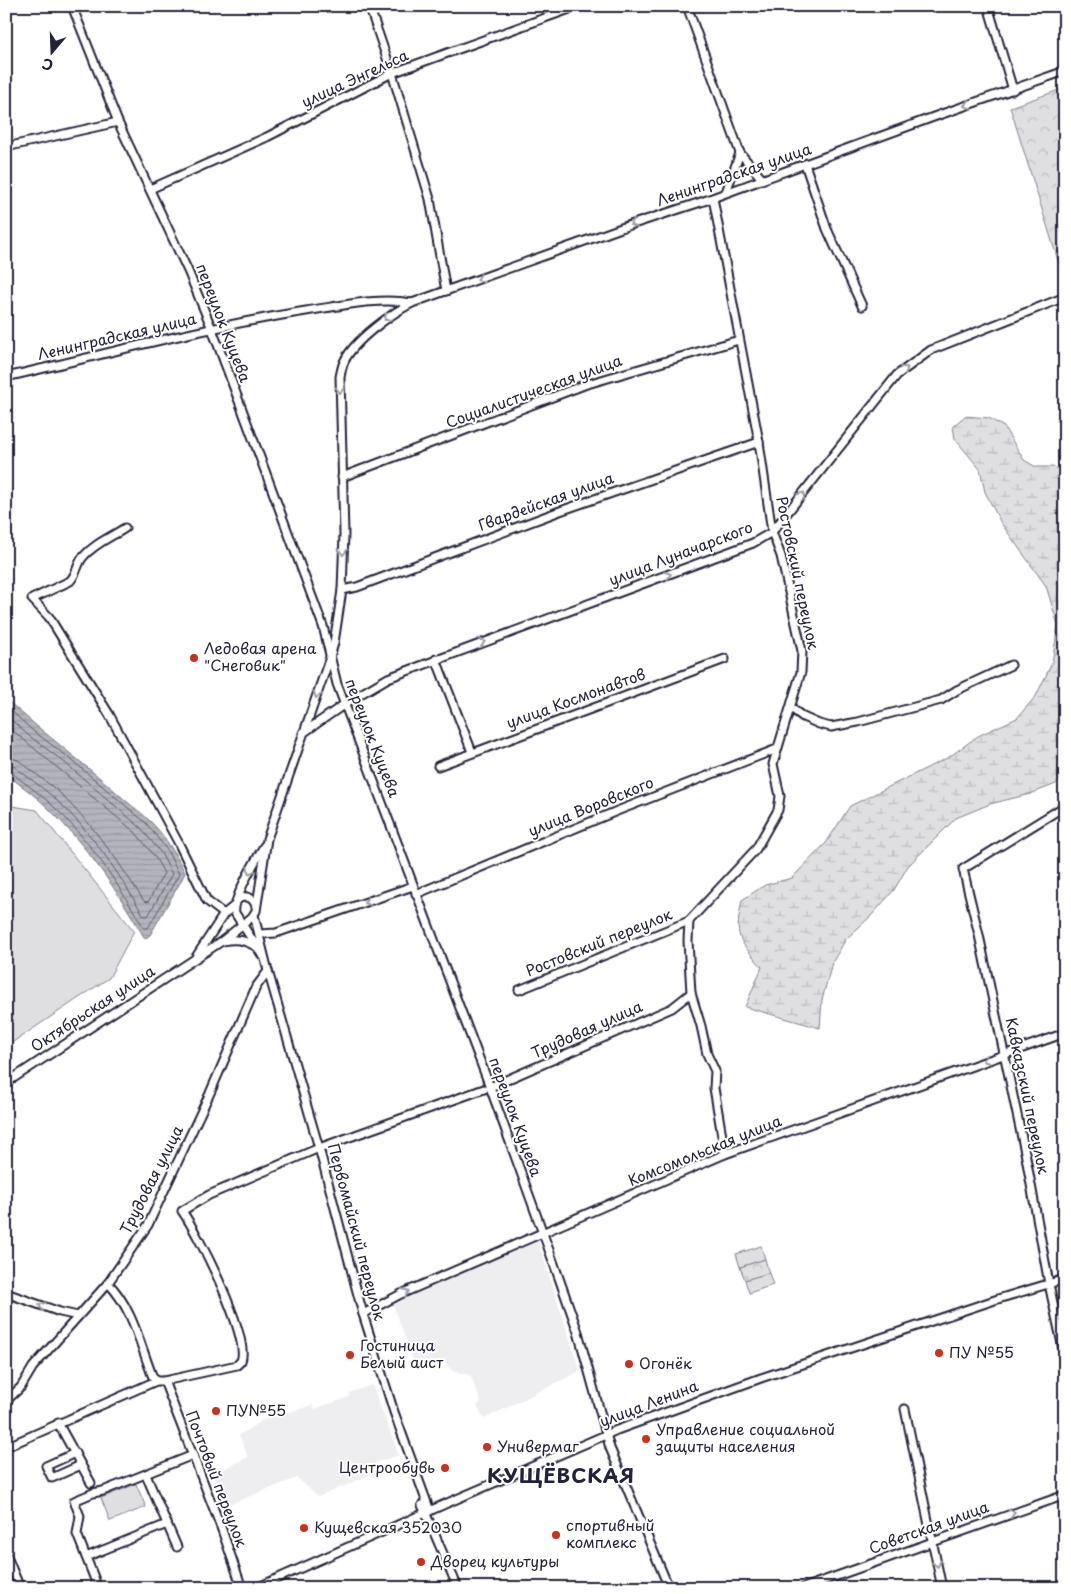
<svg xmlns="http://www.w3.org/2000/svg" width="1071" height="1594" font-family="'Playpen Sans',sans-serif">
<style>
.built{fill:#eeeef1}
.forest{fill:url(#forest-crowns);stroke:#80808e}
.wetland{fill:url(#wetland-marsh);stroke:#80808e}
.pitch{fill:#dfdfe2;stroke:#80808e}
.water{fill:url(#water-rules);stroke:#7a7a88}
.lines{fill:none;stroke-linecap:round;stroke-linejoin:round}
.shore{stroke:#5c5c6f;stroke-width:1}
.minor-casing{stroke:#22223b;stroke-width:11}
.minor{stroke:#fff;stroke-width:7}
.oneway{stroke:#9c9ca7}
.poi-dot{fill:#c8321e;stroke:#fff;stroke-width:2}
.labels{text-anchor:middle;stroke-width:4;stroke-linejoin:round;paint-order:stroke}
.street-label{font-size:15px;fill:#22223b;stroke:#fff}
.poi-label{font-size:15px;fill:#22223b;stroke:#fff;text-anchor:start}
.district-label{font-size:20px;font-weight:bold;letter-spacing:1px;fill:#22223b;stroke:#fff}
</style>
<defs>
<pattern id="forest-crowns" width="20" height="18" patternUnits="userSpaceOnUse" patternTransform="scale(1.25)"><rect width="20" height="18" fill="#dfdfe2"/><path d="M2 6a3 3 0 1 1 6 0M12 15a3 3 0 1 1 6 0" fill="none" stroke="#bfbfc3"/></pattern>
<pattern id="wetland-marsh" width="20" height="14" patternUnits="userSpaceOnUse" patternTransform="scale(1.25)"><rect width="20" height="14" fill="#dfdfe2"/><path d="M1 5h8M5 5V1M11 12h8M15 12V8" fill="none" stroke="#bfbfc3"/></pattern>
<pattern id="water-rules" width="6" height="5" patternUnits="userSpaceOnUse" patternTransform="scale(1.25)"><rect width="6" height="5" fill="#b4b4bc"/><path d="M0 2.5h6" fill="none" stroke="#9a9aa2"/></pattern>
</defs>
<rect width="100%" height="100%" fill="#fff"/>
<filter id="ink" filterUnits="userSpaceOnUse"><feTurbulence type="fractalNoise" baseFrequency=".02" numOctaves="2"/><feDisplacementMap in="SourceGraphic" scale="10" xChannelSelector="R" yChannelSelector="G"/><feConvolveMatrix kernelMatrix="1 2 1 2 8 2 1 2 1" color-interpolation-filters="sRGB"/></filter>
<g filter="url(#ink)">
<g class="built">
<path d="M537,1238L580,1371L484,1419L477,1406L481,1402L470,1375L454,1372L442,1360L417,1370L392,1302Z"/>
<path d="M372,1385L399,1455L375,1463L377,1472L318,1497L297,1478L224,1506L212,1475L248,1457L239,1435L263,1420L313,1405L314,1409L349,1397V1393Z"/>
</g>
<g class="forest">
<path d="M1065,88V283L1010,107Z"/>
<path d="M765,1259L769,1273L745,1280L740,1267Z"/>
</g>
<path class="wetland" d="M965,416L989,418L1004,427L1024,460L1036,467H1055L1065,477V772L1056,784L1030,794L990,804L956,818L908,866L894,890L871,916L846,939L832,963L822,1000L820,1028L745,1007L762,967C738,939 734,938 742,900L765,885L792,878L826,843L850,806L949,757L978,736L1017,718L1036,696L1052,663L1058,625L1046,586L1001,523L985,492L980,469L955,439L953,426Z"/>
<g class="pitch">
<path d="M6,805L37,810L134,931L109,978L10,1044L6,1041Z"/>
<path d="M761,1246L765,1259L740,1267L736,1254Z"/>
<path d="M769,1273L773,1285L749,1293L745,1280Z"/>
<path d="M136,1484L146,1507L110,1521L101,1498Z"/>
</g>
<path class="water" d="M6,699C45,735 87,765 125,800C133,807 142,813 149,820C164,834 176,854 185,873L181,881L150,935L146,938L144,937C117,890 86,845 48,808C35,795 20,785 6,774Z"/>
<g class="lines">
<g class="shore">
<path d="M6,706L32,730L68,757L146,823L167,850L179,874L148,928H144C117,883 89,838 50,803C38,792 24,783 11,772L6,770"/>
<path d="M6,715L28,735L64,762L141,828L161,853L172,874L148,916H144C119,874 91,830 53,797C41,786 27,777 14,766L6,764"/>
<path d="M6,725L136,833L155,857L164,873L148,902L144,901L116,859L90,825L58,791L18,760L6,756"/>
</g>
<g class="minor-casing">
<g id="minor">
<path d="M72,6L118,122L188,271L212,329L323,626L337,684L490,1087L553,1261L578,1332L610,1448L669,1588"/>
<path d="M369,6L392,73L430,199L446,291"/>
<path d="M687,6L740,153L762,179"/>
<path d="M988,6L1013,90"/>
<path d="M6,147L118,122"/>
<path d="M805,164L827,229L862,306"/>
<path d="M150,189L267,137L392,73L578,6"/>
<path d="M726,192L740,153"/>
<path d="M713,198L759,442L772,532L781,556L802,651L801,672L773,764L780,796L778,810L756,849L689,921L688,941L691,993L701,1026L707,1054L715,1071L714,1088L725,1154"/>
<path d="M6,377C106,354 205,327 306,311C341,306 377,297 412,303"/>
<path d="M342,477L584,385L739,340"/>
<path d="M125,528C111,537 94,544 83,557C77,564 77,574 70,581L32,599L49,617L109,714L178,842L207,901L224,914"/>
<path d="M342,590L357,587L560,511L759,442"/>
<path d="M436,659L472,752"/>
<path d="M791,708L803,717L819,724L831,727L858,722L941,700L957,690L1011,665"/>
<path d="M303,733L352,699L388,678L753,543L772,532L897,375L931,350L1065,297"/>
<path d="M438,766L725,659"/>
<path d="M1065,806L963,869L979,935L1026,1157L1049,1284L1065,1358"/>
<path d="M416,894L617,811L777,749"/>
<path d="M237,900C245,894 254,897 256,907"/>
<path d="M254,915L268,971L319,1148L363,1314L394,1412L430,1511"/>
<path d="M260,934L276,933L413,886"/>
<path d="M223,941C236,938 244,940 255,946"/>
<path d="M262,955L235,913C232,899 256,860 264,846"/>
<path d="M196,957L224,914L234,906"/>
<path d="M519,990L689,921"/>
<path d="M6,1083L222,941L252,917L256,911L267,839L330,657L334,643L342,590L344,534L340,377C341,372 342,366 344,362C353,341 392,313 412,303L624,227L704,201L939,115L1065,71"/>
<path d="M490,1087L672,1008L691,993"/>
<path d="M108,1283C132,1307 140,1344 152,1375L156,1381"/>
<path d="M6,1293L60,1312L78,1316"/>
<path d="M363,1314L401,1294L725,1154L1065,1033"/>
<path d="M164,1381L222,1530L242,1588"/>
<path d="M6,1401L21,1387L33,1367L108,1283L148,1225L210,1093L256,987L268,971"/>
<path d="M905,1409L942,1588"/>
<path d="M58,1423L91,1483"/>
<path d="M6,1447L156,1381H164L237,1365L241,1361C251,1338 198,1233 182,1211L209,1195L319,1148L484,1089"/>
<path d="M75,1453L46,1466L52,1478L81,1465"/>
<path d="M146,1475L177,1547"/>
<path d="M422,1505L458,1588"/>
<path d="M6,1554L20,1588"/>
<path d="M86,1557L167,1524"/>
<path d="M95,1580L77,1534L80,1516L74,1501L93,1493L103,1491L193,1455"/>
<path d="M256,1588L445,1504L617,1430L761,1378L1001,1298L1065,1279"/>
<path d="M803,1588L1065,1495"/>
</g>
</g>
<use href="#minor" class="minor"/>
</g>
<defs><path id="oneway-chevron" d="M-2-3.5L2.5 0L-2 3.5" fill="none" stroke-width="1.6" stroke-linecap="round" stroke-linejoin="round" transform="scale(1.25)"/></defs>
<g class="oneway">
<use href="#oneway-chevron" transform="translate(967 105) rotate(162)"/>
<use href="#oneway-chevron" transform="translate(633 224) rotate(162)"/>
<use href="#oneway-chevron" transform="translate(480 279) rotate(160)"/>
<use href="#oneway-chevron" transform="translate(387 318) rotate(140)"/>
<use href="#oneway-chevron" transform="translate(905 369) rotate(-36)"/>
<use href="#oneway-chevron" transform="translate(340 390) rotate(90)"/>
<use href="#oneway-chevron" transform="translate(802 495) rotate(-51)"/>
<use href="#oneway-chevron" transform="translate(343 552) rotate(92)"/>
<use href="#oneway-chevron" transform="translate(668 575) rotate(-20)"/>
<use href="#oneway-chevron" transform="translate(482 642) rotate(-20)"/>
<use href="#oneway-chevron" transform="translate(317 695) rotate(110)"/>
<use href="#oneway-chevron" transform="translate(250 871) rotate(120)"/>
<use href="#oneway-chevron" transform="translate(367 902) rotate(161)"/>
<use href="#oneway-chevron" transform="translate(986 1060) rotate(160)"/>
<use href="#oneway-chevron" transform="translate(406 1292) rotate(-24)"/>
<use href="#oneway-chevron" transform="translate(42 1306) rotate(-161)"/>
<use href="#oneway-chevron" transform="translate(1012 1513) rotate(-19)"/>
<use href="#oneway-chevron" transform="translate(937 1564) rotate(79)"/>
</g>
</g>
<g class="poi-dot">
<circle cx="194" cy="658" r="5"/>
<circle cx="939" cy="1353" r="5"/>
<circle cx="350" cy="1355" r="5"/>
<circle cx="629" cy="1364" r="5"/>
<circle cx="216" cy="1411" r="5"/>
<circle cx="646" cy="1439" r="5"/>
<circle cx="487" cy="1447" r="5"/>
<circle cx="445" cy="1468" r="5"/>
<circle cx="304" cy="1528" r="5"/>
<circle cx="556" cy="1535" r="5"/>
<circle cx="421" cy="1562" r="5"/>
</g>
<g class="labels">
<g class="street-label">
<text transform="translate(355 79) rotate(-25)" y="5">улица Энгельса</text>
<text transform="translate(734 175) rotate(-19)" y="5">Ленинградская улица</text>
<text transform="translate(223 323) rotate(69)" y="5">переулок Куцева</text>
<text transform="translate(117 337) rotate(-13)" y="5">Ленинградская улица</text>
<text transform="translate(534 392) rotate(-20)" y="5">Социалистическая улица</text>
<text transform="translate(546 502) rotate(-20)" y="5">Гвардейская улица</text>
<text transform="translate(681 554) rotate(-21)" y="5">улица Луначарского</text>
<text transform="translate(797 573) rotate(78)" y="5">Ростовский переулок</text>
<text transform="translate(576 699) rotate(-20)" y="5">улица Космонавтов</text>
<text transform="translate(372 738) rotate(69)" y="5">переулок Куцева</text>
<text transform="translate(591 807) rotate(-22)" y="5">улица Воровского</text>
<text transform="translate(599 943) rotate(-22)" y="5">Ростовский переулок</text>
<text transform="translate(93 1009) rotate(-33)" y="5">Октябрьская улица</text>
<text transform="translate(587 1030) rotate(-24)" y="5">Трудовая улица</text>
<text transform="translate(1027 1096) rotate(78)" y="5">Кавказский переулок</text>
<text transform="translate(515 1117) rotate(70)" y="5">переулок Куцева</text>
<text transform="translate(705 1151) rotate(-22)" y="5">Комсомольская улица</text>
<text transform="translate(152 1180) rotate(-63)" y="5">Трудовая улица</text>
<text transform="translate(356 1232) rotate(75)" y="5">Первомайский переулок</text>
<text transform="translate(649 1404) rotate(-21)" y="5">улица Ленина</text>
<text transform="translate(216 1479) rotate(69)" y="5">Почтовый переулок</text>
<text transform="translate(929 1528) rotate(-20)" y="5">Советская улица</text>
</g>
<g class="poi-label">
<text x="204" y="654">Ледовая арена<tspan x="204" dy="17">"Снеговик"</tspan></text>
<text x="360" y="1351">Гостиница<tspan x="360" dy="17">Белый аист</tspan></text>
<text x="949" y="1358">ПУ №55</text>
<text x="639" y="1369">Огонёк</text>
<text x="226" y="1416">ПУ№55</text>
<text x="656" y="1435">Управление социальной<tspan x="656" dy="17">защиты населения</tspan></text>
<text x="497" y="1452">Универмаг</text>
<text x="435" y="1473" text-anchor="end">Центрообувь</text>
<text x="566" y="1531">спортивный<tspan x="566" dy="17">комплекс</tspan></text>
<text x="314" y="1533">Кущевская 352030</text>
<text x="431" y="1567">Дворец культуры</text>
</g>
<g class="district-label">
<text x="561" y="1483">КУЩЁВСКАЯ</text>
</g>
</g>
<rect width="1071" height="1594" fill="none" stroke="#fff" stroke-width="25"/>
<rect x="12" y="12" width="1046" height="1569" fill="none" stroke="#22223b" stroke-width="2" filter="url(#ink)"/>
<g transform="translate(52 52) rotate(199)" stroke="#ffffff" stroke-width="4" paint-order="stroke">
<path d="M0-4L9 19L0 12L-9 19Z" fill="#22223b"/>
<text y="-8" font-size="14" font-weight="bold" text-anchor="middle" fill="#22223b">С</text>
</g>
</svg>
